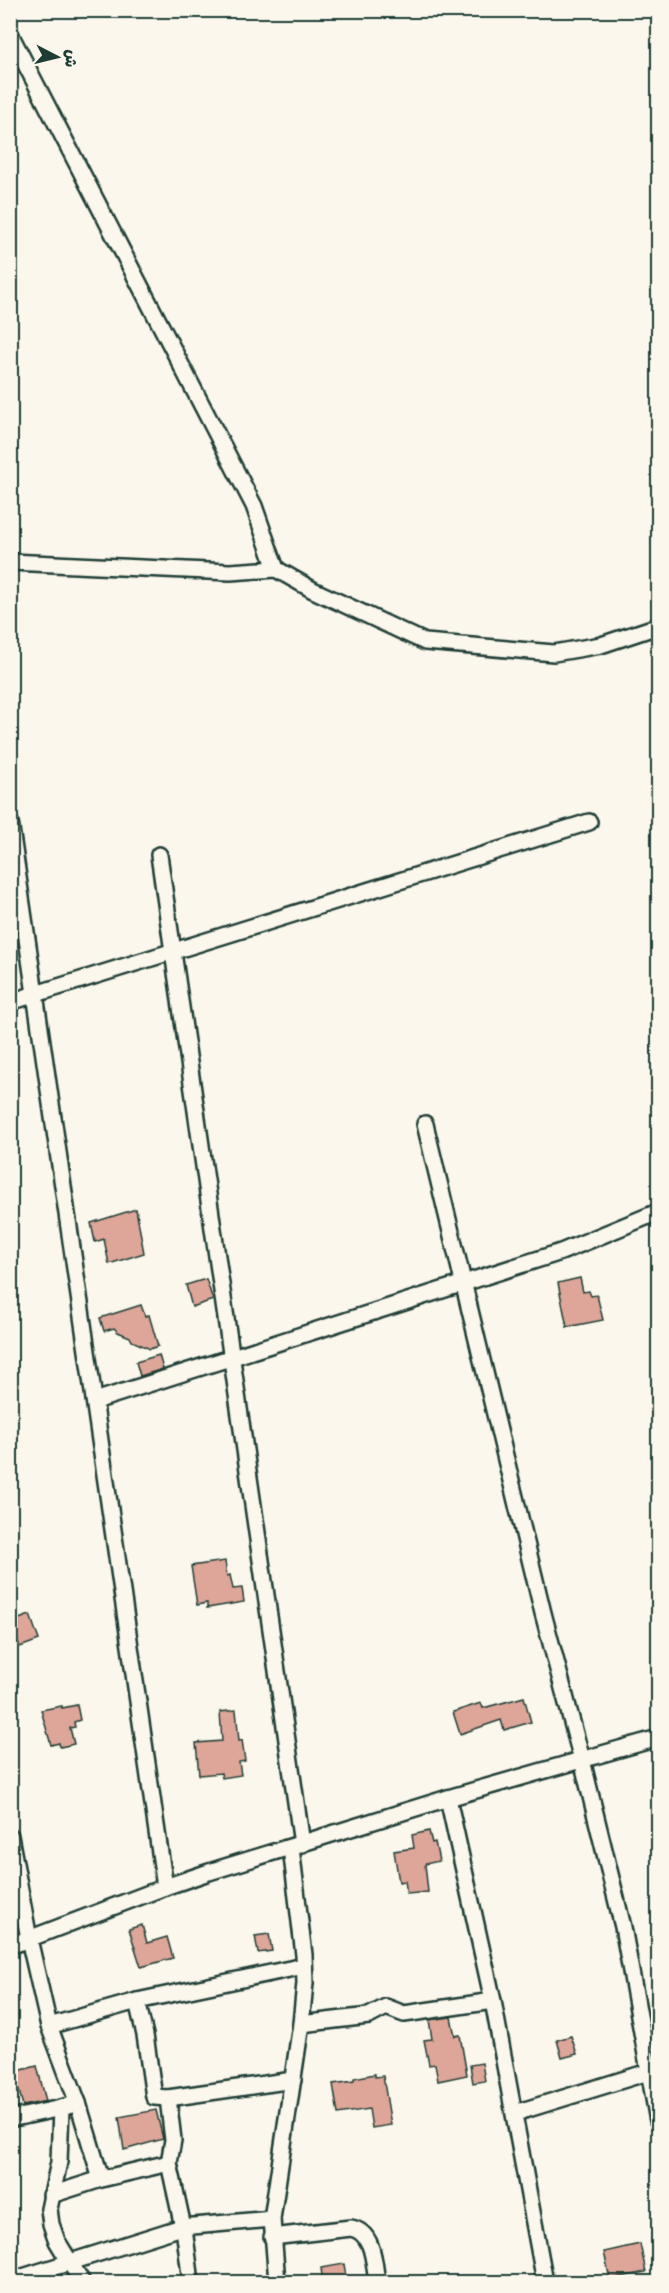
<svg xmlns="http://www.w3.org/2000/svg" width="669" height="2293" font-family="Dekko,'Playpen Sans Arabic',sans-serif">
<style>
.building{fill:#dea599;stroke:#1f3d34;stroke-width:1.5}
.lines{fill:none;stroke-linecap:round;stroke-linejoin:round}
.minor-casing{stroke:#1f3d34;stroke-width:20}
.minor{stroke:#fbf7ec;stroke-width:15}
</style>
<rect width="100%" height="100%" fill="#fbf7ec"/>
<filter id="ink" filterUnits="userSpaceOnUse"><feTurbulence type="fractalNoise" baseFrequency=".0167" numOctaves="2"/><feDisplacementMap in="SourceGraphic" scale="12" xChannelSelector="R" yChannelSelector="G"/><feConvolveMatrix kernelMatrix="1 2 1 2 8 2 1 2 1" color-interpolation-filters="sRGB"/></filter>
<g filter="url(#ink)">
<g class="building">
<path d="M136,1209L144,1253L109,1264L104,1239L95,1242L91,1223Z"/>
<path d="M580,1278L583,1292L589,1291L591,1296L597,1295L603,1320L567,1327L558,1283Z"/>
<path d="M206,1279L213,1300L192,1307L186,1285Z"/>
<path d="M141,1305L145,1316L149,1315L158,1346L150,1349L132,1341L130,1337L118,1332L114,1328L104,1331L100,1318Z"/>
<path d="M159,1355L163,1369L140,1376L136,1362Z"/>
<path d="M225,1561L227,1576L230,1575L233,1589L242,1588L244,1602L207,1608V1603L197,1605L191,1566Z"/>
<path d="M30,1615L39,1640L20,1647L11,1622Z"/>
<path d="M524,1697L531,1722L504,1730L501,1720L460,1734L453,1712L481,1703L483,1708Z"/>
<path d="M77,1705L80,1720L74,1722L75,1727L70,1728L74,1744L60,1747L59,1743L51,1745L41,1710L62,1706V1708Z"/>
<path d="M236,1710L239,1741L242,1740L245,1761L239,1762L241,1775L222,1778L221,1773L199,1775L196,1743L222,1741L220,1712Z"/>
<path d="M429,1831L432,1843L435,1842L439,1861L425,1864L428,1892L407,1894L405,1881L399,1882L394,1851L414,1848L412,1835Z"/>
<path d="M142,1925L147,1943L167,1937L173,1958L141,1967L129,1929Z"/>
<path d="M269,1934L272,1951L258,1953L255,1936Z"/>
<path d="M451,2017L455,2036L460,2035L467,2075L438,2081L435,2064L429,2065L424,2040L432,2039L429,2020Z"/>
<path d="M571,2036L577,2054L562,2058L557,2040Z"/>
<path d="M482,2063L485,2081L473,2083L470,2065Z"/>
<path d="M37,2066L46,2101L23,2106L14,2072Z"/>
<path d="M375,2074V2077L383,2076L391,2125L372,2128L369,2109L338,2114L333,2084L354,2081V2078Z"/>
<path d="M156,2110L163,2139L124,2150L119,2117Z"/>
<path d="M640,2244L646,2272L610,2279L604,2252Z"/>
<path d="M344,2264L347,2283H323L321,2268Z"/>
</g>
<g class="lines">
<g class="minor-casing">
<g id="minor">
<path d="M10,34L254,506L276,569"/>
<path d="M10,562L230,572L276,569L313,590L425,642L554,653L601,645L658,626"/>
<path d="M10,822L165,1887"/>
<path d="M159,855L302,1844"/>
<path d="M10,1002L589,822"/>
<path d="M425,1124L543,1613L582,1760L623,1927L658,2121"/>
<path d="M95,1401L561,1252L658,1212"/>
<path d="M448,1798L493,2001L545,2282"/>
<path d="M10,1836L29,1939L49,2026L78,2103L61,2108L59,2162L49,2209L51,2224L57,2241L82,2282"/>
<path d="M10,1946L165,1887L209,1872L448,1798L658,1738"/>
<path d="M137,2001L145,2035L154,2097L168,2098L293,2080"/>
<path d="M301,2024L369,2016L386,2007L404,2014L493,2001"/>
<path d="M49,2026L137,2001L304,1966"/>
<path d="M168,2098L173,2140L169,2163"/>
<path d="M78,2103L101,2179"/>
<path d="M515,2113L658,2069"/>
<path d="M10,2119L61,2108"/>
<path d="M51,2195L101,2179L169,2163L185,2236L191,2282"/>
<path d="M272,2237L351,2228C374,2232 374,2264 377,2282"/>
<path d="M10,2281L182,2227L272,2219"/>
<path d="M277,2282L272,2219L301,2024L305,1983L304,1955L291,1848"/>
</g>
</g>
<use href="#minor" class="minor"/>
</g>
</g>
<rect width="669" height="2293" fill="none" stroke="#fbf7ec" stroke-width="36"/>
<rect x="18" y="18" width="633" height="2257" fill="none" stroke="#1f3d34" stroke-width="2" filter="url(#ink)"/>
<g transform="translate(57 57) rotate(97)" stroke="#fbf7ec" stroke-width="4.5" paint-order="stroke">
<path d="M0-4.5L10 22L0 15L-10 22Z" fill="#1f3d34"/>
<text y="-9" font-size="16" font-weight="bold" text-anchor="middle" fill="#1f3d34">ش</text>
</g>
</svg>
